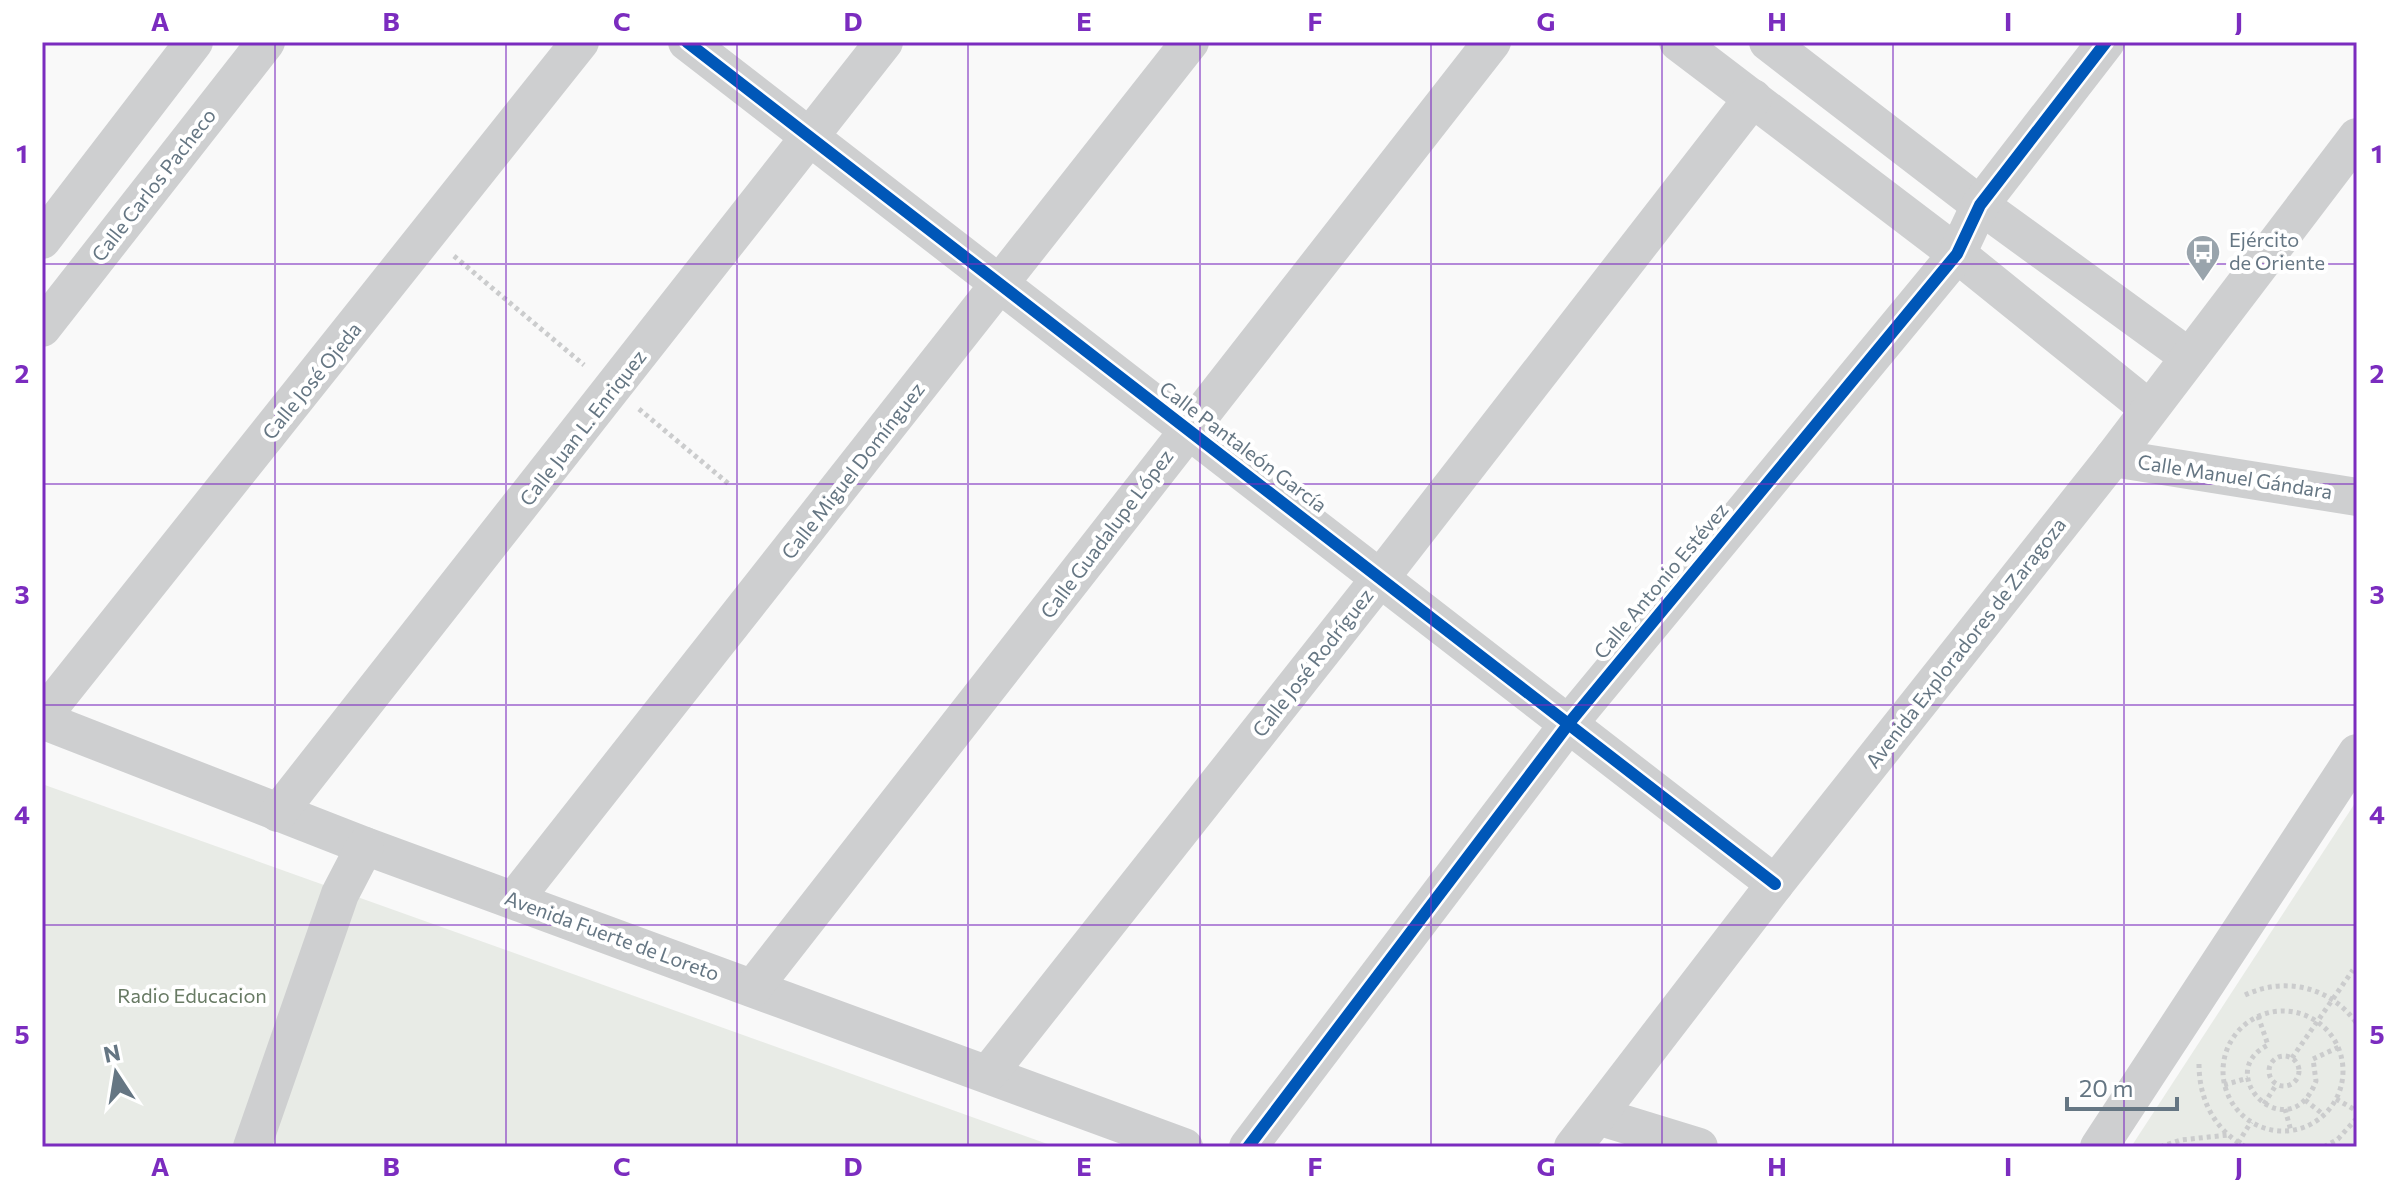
<svg xmlns="http://www.w3.org/2000/svg" width="2399" height="1189" font-family="Commissioner,sans-serif">
<style>
.green{fill:#e8ebe6}
.lines{fill:none;stroke-linecap:round;stroke-linejoin:round}
.path{stroke:#cbcccd;stroke-width:5;stroke-dasharray:4 4;stroke-linecap:butt}
.minor{stroke:#cecfd0;stroke-width:38}
.cycleway-casing{stroke:#fff;stroke-width:17}
.cycleway{stroke:#0057b8;stroke-width:12}
.grid{fill:none;stroke:#7b2cbf;stroke-width:2;stroke-opacity:0.55}
.labels{text-anchor:middle;stroke-width:8;stroke-linejoin:round;paint-order:stroke}
.street-label{font-size:20px;fill:#657683;stroke:#fff}
.poi-label{font-size:20px;fill:#657683;stroke:#fff;text-anchor:start}
.park-label{font-size:20px;fill:#687a64;stroke:#fff}
.neatline{fill:none;stroke:#7b2cbf;stroke-width:3}
.grid-label{font-size:26px;text-anchor:middle;font-weight:bold;fill:#7b2cbf}
</style>
<rect width="100%" height="100%" fill="#f9f9f9"/>
<g class="green">
<path d="M42,784L1056,1147H42Z"/>
<path d="M2357,800V1147H2131Z"/>
</g>
<g class="lines">
<g class="path">
<path d="M454,256L584,365"/>
<path d="M639,409L730,485"/>
<path d="M2245,995C2285,976 2332,987 2357,1024"/>
<circle cx="2283" cy="1071" r="60"/>
<path d="M2258,1016L2268,1045C2210,1074 2290,1151 2316,1081L2313,1059L2339,1047"/>
<circle cx="2284" cy="1071" r="15"/>
<path d="M2292,1058L2353,970"/>
<path d="M2199,1064C2199,1099 2214,1130 2246,1147"/>
<path d="M2224,1085L2248,1078"/>
<path d="M2336,1099L2357,1111"/>
<path d="M2305,1100L2324,1115"/>
<path d="M2264,1104L2276,1085"/>
<path d="M2285,1109L2291,1131"/>
<path d="M2238,1143L2251,1122"/>
<path d="M2160,1147L2181,1140L2228,1135"/>
<path d="M2324,1147L2338,1139L2357,1118"/>
</g>
<g class="minor">
<path d="M687,42L1775,884"/>
<path d="M1678,42L1957,254L2148,408"/>
<path d="M1768,42L1980,205L2189,357"/>
<path d="M42,240L194,42"/>
<path d="M42,328L266,42"/>
<path d="M2113,458L2357,497"/>
<path d="M42,717L580,42"/>
<path d="M42,720L365,846L1184,1147"/>
<path d="M278,813L884,42"/>
<path d="M514,900L1190,42"/>
<path d="M753,988L1492,42"/>
<path d="M988,1074L1381,577L1753,98"/>
<path d="M1598,1116L1699,1147"/>
<path d="M252,1147L340,894L365,846"/>
<path d="M1248,1147L1570,722L1957,254L1980,205L2106,42"/>
<path d="M1573,1147L1775,884L2113,458L2357,137"/>
<path d="M2099,1147L2357,753"/>
</g>
<g class="cycleway-casing">
<g id="cycleway">
<path d="M687,42L1775,884"/>
<path d="M1248,1147L1570,722L1957,254L1980,205L2106,42"/>
</g>
</g>
<use href="#cycleway" class="cycleway"/>
</g>
<path class="grid" d="M275,42V1147M506,42V1147M737,42V1147M968,42V1147M1200,42V1147M1431,42V1147M1662,42V1147M1893,42V1147M2124,42V1147M42,264H2357M42,484H2357M42,705H2357M42,925H2357"/>
<defs>
<g id="bus-pin" transform="scale(1.8)"><path d="M0 17L-7.5 6A9.5 9.5 0 1 1 7.5 6Z" fill="#99a4ac" stroke="#fff"/><path d="M-5-6H5V4H4V6H2V4H-2V6H-4V4H-5ZM-3.5-4V0h7V-4ZM-3.5 1.2v1.5H-2V1.2ZM2 1.2v1.5H3.5V1.2Z" fill="#fff"/></g>
</defs>
<g fill-rule="evenodd">
<use href="#bus-pin" x="2203" y="252"/>
</g>
<g class="labels">
<g class="street-label">
<text transform="translate(154 185) rotate(-52)" y="7">Calle Carlos Pacheco</text>
<text transform="translate(312 381) rotate(-51)" y="7">Calle José Ojeda</text>
<text transform="translate(583 428) rotate(-52)" y="7">Calle Juan L. Enriquez</text>
<text transform="translate(1243 447) rotate(37)" y="7">Calle Pantaleón García</text>
<text transform="translate(853 471) rotate(-52)" y="7">Calle Miguel Domínguez</text>
<text transform="translate(2235 477) rotate(9)" y="7">Calle Manuel Gándara</text>
<text transform="translate(1107 534) rotate(-53)" y="7">Calle Guadalupe López</text>
<text transform="translate(1661 581) rotate(-50)" y="7">Calle Antonio Estévez</text>
<text transform="translate(1966 643) rotate(-52)" y="7">Avenida Exploradores de Zaragoza</text>
<text transform="translate(1313 663) rotate(-52)" y="7">Calle José Rodríguez</text>
<text transform="translate(612 936) rotate(20)" y="7">Avenida Fuerte de Loreto</text>
</g>
<g class="poi-label">
<text x="2229" y="247">Ejército<tspan x="2229" dy="23">de Oriente</tspan></text>
</g>
<g class="park-label">
<text x="192" y="1003">Radio Educacion</text>
</g>
</g>
<rect width="2399" height="1189" fill="none" stroke="#ffffff" stroke-width="88"/>
<g transform="translate(116 1073) rotate(348)" stroke="#ffffff" stroke-width="6" paint-order="stroke">
<path d="M0-6L14 30L0 20L-14 30Z" fill="#657683"/>
<text y="-12" font-size="22" font-weight="bold" text-anchor="middle" fill="#657683">N</text>
</g>
<path d="M2067 1097v12h110v-12" fill="none" stroke="#657683" stroke-width="4"/>
<text x="2079" y="1097" font-size="24" fill="#657683" stroke="#ffffff" stroke-width="6" paint-order="stroke">20 m</text>
<rect x="44" y="44" width="2311" height="1101" class="neatline"/>
<g class="grid-label">
<text x="160" y="31">A</text>
<text x="391" y="31">B</text>
<text x="622" y="31">C</text>
<text x="853" y="31">D</text>
<text x="1084" y="31">E</text>
<text x="1315" y="31">F</text>
<text x="1546" y="31">G</text>
<text x="1777" y="31">H</text>
<text x="2008" y="31">I</text>
<text x="2239" y="31">J</text>
<text x="22" y="163">1</text>
<text x="2377" y="163">1</text>
<text x="22" y="383">2</text>
<text x="2377" y="383">2</text>
<text x="22" y="604">3</text>
<text x="2377" y="604">3</text>
<text x="22" y="824">4</text>
<text x="2377" y="824">4</text>
<text x="22" y="1044">5</text>
<text x="2377" y="1044">5</text>
<text x="160" y="1176">A</text>
<text x="391" y="1176">B</text>
<text x="622" y="1176">C</text>
<text x="853" y="1176">D</text>
<text x="1084" y="1176">E</text>
<text x="1315" y="1176">F</text>
<text x="1546" y="1176">G</text>
<text x="1777" y="1176">H</text>
<text x="2008" y="1176">I</text>
<text x="2239" y="1176">J</text>
</g>
</svg>
